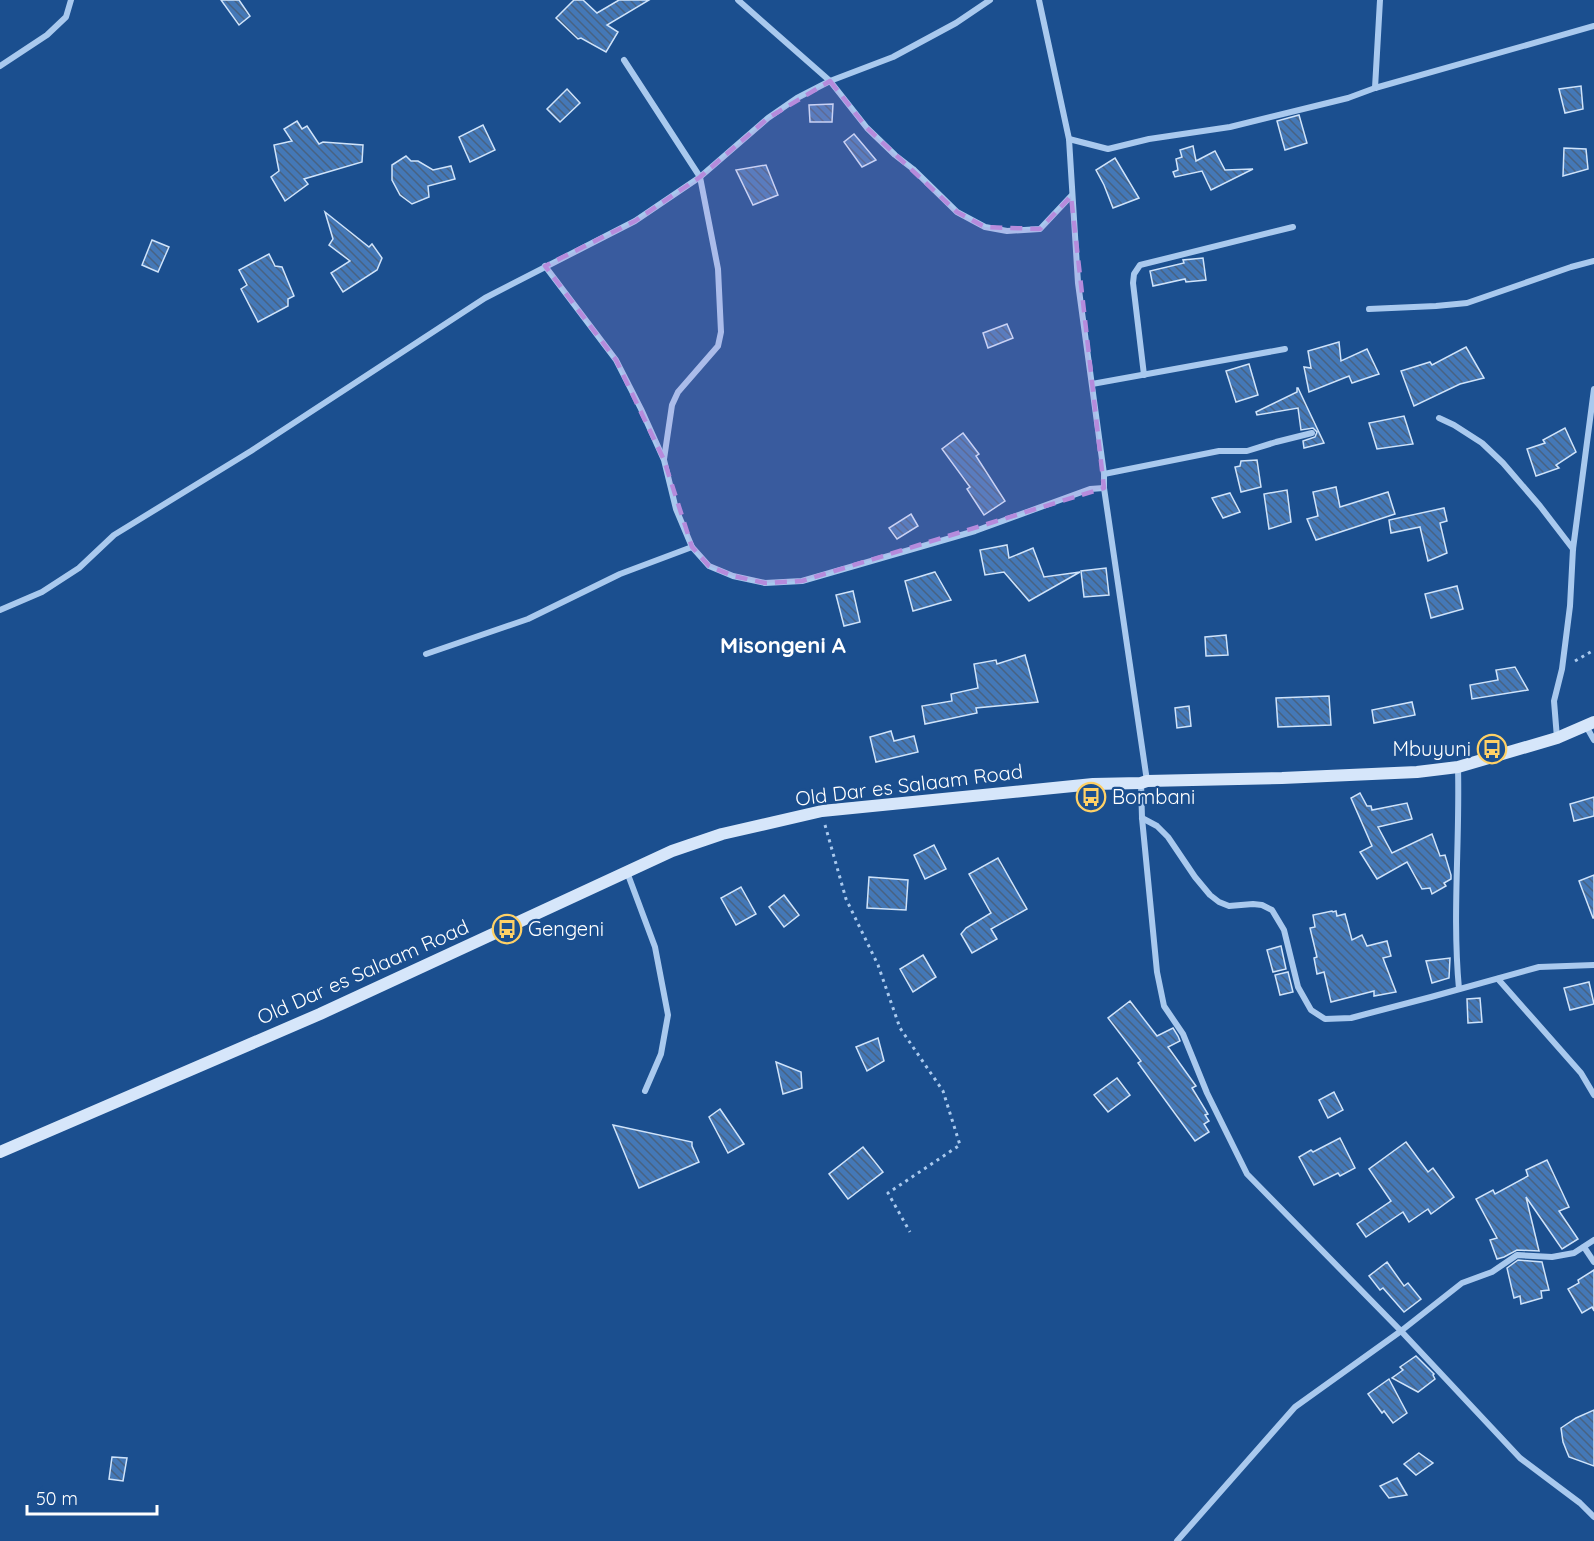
<svg xmlns="http://www.w3.org/2000/svg" width="1594" height="1541" font-family="Quicksand,sans-serif">
<style>
.building{fill:url(#building-back-hatch);stroke:#cfe3fa;stroke-width:1.5}
.lines{fill:none;stroke-linecap:round;stroke-linejoin:round}
.path{stroke:#a9c9ee;stroke-width:3;stroke-dasharray:3 4.5;stroke-linecap:butt}
.street{stroke:#a9c9ee;stroke-width:6}
.secondary{stroke:#d6e6fa;stroke-width:12}
.marked{fill:#b68bdc;fill-opacity:0.2;stroke:#b68bdc;stroke-width:4.5;stroke-dasharray:12 8;stroke-linejoin:round}
.labels{text-anchor:middle;stroke-width:4.5;stroke-linejoin:round;paint-order:stroke}
.poi-label{font-size:20px;fill:#fff;stroke:#1b4f8f;text-anchor:start}
.street-label{font-size:20px;fill:#fff;stroke:#1b4f8f}
.quarter-label{font-size:22px;font-weight:bold;fill:#fff;stroke:#1b4f8f}
</style>
<defs>
<pattern id="building-back-hatch" width="6" height="6" patternUnits="userSpaceOnUse" patternTransform="scale(1.5)"><rect width="6" height="6" fill="#4478b7"/><path d="M-1 5l2 2M0 0l6 6M5-1l2 2" fill="none" stroke="#486282"/></pattern>
</defs>
<rect width="100%" height="100%" fill="#1b4f8f"/>
<g class="building">
<path d="M221,0H239L250,16L239,25Z"/>
<path d="M574,0H583L597,13L619,0H649L607,25L618,32L606,52L581,38L578,39L556,18Z"/>
<path d="M1581,86L1583,109L1565,113L1559,89Z"/>
<path d="M567,89L580,103L560,122L547,109Z"/>
<path d="M833,104L832,122H810L809,105Z"/>
<path d="M1299,115L1307,143L1285,150L1277,121Z"/>
<path d="M297,121L302,129L307,126L319,144L323,142L363,145L362,162L304,179L308,184L285,201L271,177L279,171L274,145L292,141L284,129Z"/>
<path d="M483,125L495,150L470,162L459,137Z"/>
<path d="M854,134L876,160L862,167L844,142Z"/>
<path d="M1193,146L1196,161L1215,151L1225,170L1253,169L1211,190L1202,171L1175,177L1173,172L1178,170L1176,159L1182,157L1180,150Z"/>
<path d="M1564,148L1586,149L1588,169L1563,176Z"/>
<path d="M406,156L411,161H418L433,170L451,166L455,179L428,186L429,197L412,204L400,195L392,180V165Z"/>
<path d="M1115,158L1139,198L1113,208L1104,185L1096,170Z"/>
<path d="M766,165L778,195L753,205L736,170Z"/>
<path d="M325,212L369,247L372,244L382,258L377,270L343,292L331,273L350,261L329,245L333,239Z"/>
<path d="M152,240L169,247L158,272L142,265Z"/>
<path d="M269,254L275,266L282,267L294,296L288,299V306L258,322L241,289L247,285L239,270Z"/>
<path d="M1203,258L1206,280L1186,282L1185,279L1153,286L1150,271L1184,263L1183,260Z"/>
<path d="M1007,324L1013,338L988,348L983,333Z"/>
<path d="M1339,342L1341,361L1367,349L1379,374L1352,383L1349,376L1309,392L1304,367L1311,368L1308,351Z"/>
<path d="M1466,347L1484,378L1460,384L1414,406L1401,371L1430,362L1432,365Z"/>
<path d="M1249,364L1258,395L1236,402L1226,371Z"/>
<path d="M1297,388H1298L1324,443L1304,448L1303,441L1315,437L1317,432L1313,428L1301,430L1298,408L1257,415L1256,412L1297,392Z"/>
<path d="M1404,416L1413,444L1377,449L1369,423Z"/>
<path d="M1565,428L1576,452L1556,465L1559,468L1536,476L1527,449L1545,443L1543,440Z"/>
<path d="M963,433L979,454L976,456L1005,501L984,515L967,489L970,487L942,449Z"/>
<path d="M1257,460L1261,487L1241,492L1235,467L1240,466L1241,461Z"/>
<path d="M1336,487L1340,507L1388,492L1395,514L1316,540L1307,519L1318,516L1313,492Z"/>
<path d="M1287,490L1291,522L1269,529L1264,494Z"/>
<path d="M1230,493L1240,512L1223,518L1212,498Z"/>
<path d="M1444,508L1447,521L1440,523L1447,553L1428,561L1420,527L1391,533L1389,520Z"/>
<path d="M911,514L918,526L897,539L889,528Z"/>
<path d="M1007,545L1009,558L1033,548L1044,577L1080,572L1029,601L1004,572L985,575L980,550Z"/>
<path d="M1106,568L1109,595L1084,597L1081,571Z"/>
<path d="M935,572L951,600L913,611L905,581Z"/>
<path d="M1457,586L1463,609L1431,618L1425,594Z"/>
<path d="M853,591L860,622L844,626L836,595Z"/>
<path d="M1226,635L1228,655L1206,656L1205,637Z"/>
<path d="M1025,655L1038,702L976,708L977,713L925,724L922,706L952,701L951,694L978,688L974,664L996,660L997,664Z"/>
<path d="M1515,667L1528,690L1472,699L1470,685L1498,680L1496,670Z"/>
<path d="M1329,696L1331,725L1278,727L1276,698Z"/>
<path d="M1412,702L1415,715L1374,723L1372,710Z"/>
<path d="M1189,706L1191,726L1177,728L1175,708Z"/>
<path d="M891,731L894,741L914,736L918,752L876,762L870,737Z"/>
<path d="M1360,793L1367,806H1371L1372,810L1407,803L1412,819L1378,827L1392,853L1432,834L1440,856L1445,855L1451,875V879L1444,883L1446,886L1432,894L1430,888L1422,889L1407,862L1377,879L1360,852L1372,846L1351,798Z"/>
<path d="M1594,797V816L1574,821L1570,804Z"/>
<path d="M934,845L946,869L925,879L914,855Z"/>
<path d="M998,858L1027,909L991,929L997,939L972,953L961,934L966,928L991,913L969,874Z"/>
<path d="M1594,875V918H1593L1579,881Z"/>
<path d="M869,877L908,880L906,910L867,908Z"/>
<path d="M741,887L756,914L736,925L721,898Z"/>
<path d="M784,895L799,915L784,927L769,907Z"/>
<path d="M1332,911L1333,912L1336,911L1337,916L1345,914L1352,940L1362,935L1367,946L1387,941L1391,956L1383,958L1396,992L1374,996V991L1331,1002L1324,972L1317,974L1314,958L1317,957L1310,928L1315,927L1313,915Z"/>
<path d="M1281,946L1286,969L1273,972L1267,950Z"/>
<path d="M923,955L936,977L913,992L900,969Z"/>
<path d="M1450,958L1449,978L1432,983L1426,961Z"/>
<path d="M1288,972L1293,992L1280,995L1275,975Z"/>
<path d="M1589,982L1594,1004L1570,1010L1564,988Z"/>
<path d="M1480,998L1482,1022L1468,1023L1467,999Z"/>
<path d="M1130,1001L1157,1036L1173,1028L1178,1036L1180,1041L1168,1047L1196,1086L1192,1088L1208,1114L1205,1115L1209,1121L1204,1124L1209,1132L1195,1141L1138,1063L1141,1061L1108,1018Z"/>
<path d="M878,1038L884,1061L867,1071L856,1047Z"/>
<path d="M776,1062L801,1072L802,1088L783,1094Z"/>
<path d="M1117,1078L1130,1095L1108,1112L1094,1095Z"/>
<path d="M1334,1092L1343,1110L1328,1118L1319,1100Z"/>
<path d="M720,1109L744,1144L728,1153L709,1117Z"/>
<path d="M613,1125L692,1142V1146L699,1162L639,1188Z"/>
<path d="M1340,1138L1355,1168L1340,1176L1338,1173L1314,1185L1299,1157L1311,1150L1313,1152Z"/>
<path d="M1406,1142L1428,1172L1433,1168L1454,1197L1431,1214L1428,1209L1409,1222L1403,1212L1366,1237L1357,1224L1391,1201L1369,1169Z"/>
<path d="M863,1147L883,1172L848,1199L829,1174Z"/>
<path d="M1547,1160L1569,1207L1559,1211L1578,1239L1562,1249L1526,1197L1539,1251L1517,1250L1504,1257L1497,1259L1490,1240L1497,1238L1476,1199L1493,1190L1495,1194L1528,1176L1526,1170Z"/>
<path d="M1518,1260L1542,1262L1549,1290L1541,1291L1542,1298L1521,1304L1520,1296L1514,1298L1507,1268Z"/>
<path d="M1387,1262L1404,1286L1408,1283L1421,1299L1404,1312L1383,1288L1380,1290L1369,1276Z"/>
<path d="M1594,1270V1311L1592,1307L1582,1313L1568,1289L1579,1283L1578,1280Z"/>
<path d="M1416,1356L1434,1374L1433,1375L1435,1379L1418,1392L1392,1378L1403,1370L1400,1367Z"/>
<path d="M1389,1379L1407,1413L1393,1423L1384,1411L1382,1413L1368,1394Z"/>
<path d="M1594,1410V1466L1569,1457L1563,1442L1561,1428L1576,1418Z"/>
<path d="M1419,1453L1433,1463L1416,1475L1404,1464Z"/>
<path d="M112,1457L127,1458L123,1481L109,1479Z"/>
<path d="M1397,1478L1407,1495L1389,1498L1380,1486Z"/>
</g>
<g class="lines">
<g class="path">
<path d="M1575,661L1594,650"/>
<path d="M825,825L846,899L878,965L900,1028L943,1091L960,1145L888,1193L910,1232"/>
</g>
<g class="street">
<path d="M738,0L830,81L867,128L895,155L913,169L957,212L985,227L1007,231L1040,229L1071,196"/>
<path d="M1039,0L1069,139L1078,283L1104,474V488L1147,781"/>
<path d="M624,60L700,177L718,269L721,332L718,346L678,392L672,405L664,459"/>
<path d="M0,66L47,35L66,17L71,0"/>
<path d="M1375,88L1380,0"/>
<path d="M1069,139L1108,149L1149,139L1230,127L1348,98L1375,88L1594,26"/>
<path d="M545,266L616,360L641,409L664,460L676,509L692,547L709,566L733,576L765,583L802,581L975,531L1090,489L1104,488"/>
<path d="M1369,309L1436,306L1467,303L1571,267L1594,261"/>
<path d="M1144,375L1133,283L1134,274L1140,265L1293,227"/>
<path d="M1092,384L1285,349"/>
<path d="M1439,418L1454,425L1482,443L1503,463L1540,506L1573,549"/>
<path d="M1104,474L1219,451H1247L1276,442L1312,433"/>
<path d="M0,610L42,592L79,568L114,535L251,451L485,298L635,221L700,177L768,118L797,98L830,81L893,57L956,23L990,0"/>
<path d="M426,654L528,619L620,574L692,547"/>
<path d="M1586,726L1594,740"/>
<path d="M1557,738L1554,701L1562,669L1570,606L1573,549L1594,389"/>
<path d="M1458,768C1460,841 1452,915 1459,989"/>
<path d="M1141,783L1142,818L1157,972L1164,1006L1183,1034L1207,1093L1247,1174L1401,1331L1520,1458L1580,1503L1594,1517"/>
<path d="M1142,818L1157,826L1168,837L1195,877L1210,895L1219,902L1229,906L1253,904L1262,905L1272,910L1284,930L1298,987L1311,1010L1325,1019L1351,1018L1431,997L1539,967L1594,965"/>
<path d="M627,872L655,947L668,1015L661,1054L645,1091"/>
<path d="M1498,979L1581,1073L1594,1095"/>
<path d="M1584,1247L1594,1262"/>
<path d="M1177,1541L1295,1407L1401,1331L1462,1283L1492,1272L1517,1255L1552,1257L1574,1253L1594,1240"/>
</g>
<path class="secondary" d="M0,1152L320,1014L672,851L722,834L822,811L1093,784L1141,783L1147,781L1282,778L1417,772L1458,767L1557,738L1594,722"/>
</g>
<path class="marked" d="M830,81L867,128L957,212L985,227L1040,229L1071,196L1104,488L802,581L765,583L733,576L709,566L692,547L664,460L616,360L545,266L635,221L700,177L768,118Z"/>
<defs>
<g id="bus-ring" transform="scale(1.5)"><circle r="9.5" fill="#1b4f8f" stroke="#ffd166" stroke-width="1.5"/><path d="M-5-6H5V4H4V6H2V4H-2V6H-4V4H-5ZM-3.5-4V0h7V-4ZM-3.5 1.2v1.5H-2V1.2ZM2 1.2v1.5H3.5V1.2Z" fill="#ffd166"/></g>
</defs>
<g fill-rule="evenodd">
<use href="#bus-ring" x="1492" y="749"/>
<use href="#bus-ring" x="1091" y="797"/>
<use href="#bus-ring" x="507" y="929"/>
</g>
<g class="labels">
<g class="poi-label">
<text x="1471" y="756" text-anchor="end">Mbuyuni</text>
<text x="1112" y="804">Bombani</text>
<text x="528" y="936">Gengeni</text>
</g>
<g class="street-label">
<text transform="translate(909 785) rotate(-7)" y="7">Old Dar es Salaam Road</text>
<text transform="translate(363 972) rotate(-24)" y="7">Old Dar es Salaam Road</text>
</g>
<g class="quarter-label">
<text x="783" y="653">Misongeni A</text>
</g>
</g>
<path d="M27 1505v9h130v-9" fill="none" stroke="#ffffff" stroke-width="3"/>
<text x="36" y="1505" font-size="18" fill="#ffffff" stroke="#1b4f8f" stroke-width="4.5" paint-order="stroke">50 m</text>
</svg>
